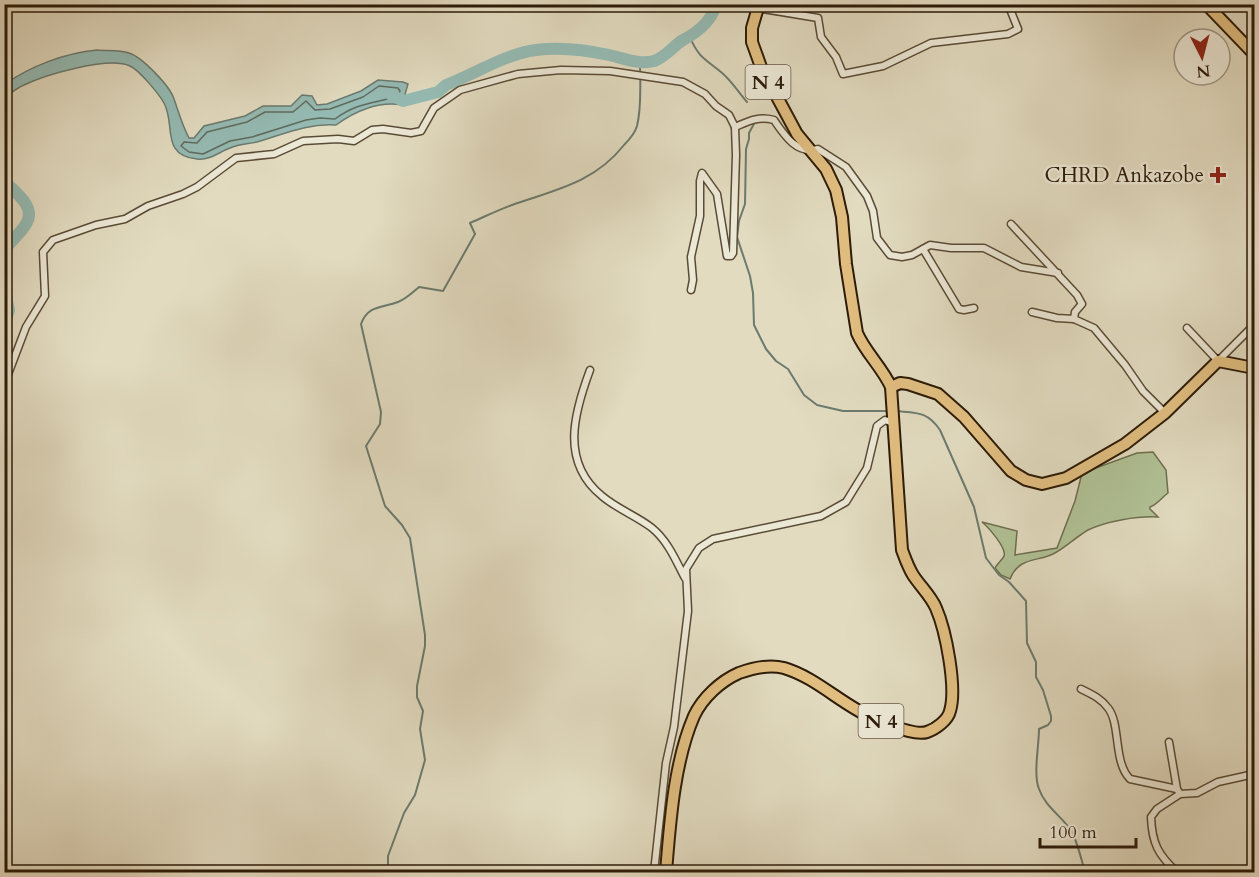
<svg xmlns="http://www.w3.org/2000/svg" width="1259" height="877" font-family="Cardo,serif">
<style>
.green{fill:#b0c195;stroke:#6e6e4e;stroke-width:1.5}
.water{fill:#95bbb4;stroke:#6b7b6f;stroke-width:1.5}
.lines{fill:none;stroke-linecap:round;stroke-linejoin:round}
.shore{stroke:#606b5e;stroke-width:1.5}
.stream{stroke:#6b7b6f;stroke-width:2}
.river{stroke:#95bbb4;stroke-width:12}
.street-casing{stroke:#5a4b36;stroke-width:9}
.primary-casing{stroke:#2c1b08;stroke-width:14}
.street{stroke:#ece8d6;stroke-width:6}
.primary{stroke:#e1be80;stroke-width:10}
.poi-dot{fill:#8f2418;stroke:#ece8d6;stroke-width:2}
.labels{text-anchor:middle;stroke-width:4.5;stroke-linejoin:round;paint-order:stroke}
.shield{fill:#ece8d6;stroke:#665846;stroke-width:1.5}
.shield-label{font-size:20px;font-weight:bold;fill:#2c1b08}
.poi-label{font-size:21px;fill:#2c1b08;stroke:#ece8d6;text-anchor:end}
</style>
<rect width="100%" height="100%" fill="#e2dbc0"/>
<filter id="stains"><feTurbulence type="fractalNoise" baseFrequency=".00333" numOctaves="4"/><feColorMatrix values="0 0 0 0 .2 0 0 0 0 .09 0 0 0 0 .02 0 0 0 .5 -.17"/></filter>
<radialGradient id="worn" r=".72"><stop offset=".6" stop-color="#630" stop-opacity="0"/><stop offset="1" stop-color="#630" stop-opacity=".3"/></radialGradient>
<path class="green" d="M1153,452L1166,470L1168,493C1161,498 1158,504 1150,507V509L1158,517C1137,516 1107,521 1088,530C1076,537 1065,548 1053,554C1036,562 1019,557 1010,579L1001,575L995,568C997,564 1003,559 1004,556C1007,548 988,527 982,522L1017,531L1015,555L1057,548L1075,501L1082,473L1137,453Z"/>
<path class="water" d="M97,50C107,51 119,50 129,53C142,57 170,86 174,99C179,113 182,125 189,138H194L204,126L245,116L263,106H291L302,95L312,96L317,105L327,104L361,91L378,80L403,82L408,84L402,105C379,101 355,111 336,125C308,123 284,134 257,142C248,144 239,144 230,148C219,152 209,161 197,159C160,155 176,125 164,103C159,94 139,70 130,66C108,56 45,75 24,85C17,88 11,93 5,97V84C31,66 65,53 97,50Z"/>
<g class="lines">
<path class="shore" d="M379,86L398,88L400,91L398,96C373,104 358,102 335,119L320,118L306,120L252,137L230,141L203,154L189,152L181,146L184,142L197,143L207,132L247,122L265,112H293L306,101L315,110L330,109L363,97Z"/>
<g class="stream">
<path d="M690,37C698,57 705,59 721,72C731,80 739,93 747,102"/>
<path d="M755,122L749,133V139L746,149L745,204L739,221L737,237L750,276L753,293L754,325L766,349L776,361L788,369L804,395L817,405L843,411H890"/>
<path d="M896,411C917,413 927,411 940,430L974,507L986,558L999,575L1009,582L1026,601L1027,643L1036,662V677L1043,690L1051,716V721L1048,725L1039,729C1039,746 1033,774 1039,789C1045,806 1060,815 1070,829C1076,836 1082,862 1085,872"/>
<path d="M388,872V856L404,813L415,795L425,760L420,729L423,711L417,697V686L425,646V635L410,538L402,525L385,506L366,446L380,424L381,412L361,324C368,305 382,308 398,302C406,299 412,293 419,287L443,291L475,234L470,223C484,217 498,210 512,205C555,190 594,183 624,145C629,140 635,133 637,126C642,106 640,82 640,62"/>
</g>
<g class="river">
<path d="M390,94L403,101L438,92L446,85C475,74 505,54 536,50C559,47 586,50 609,55C623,58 639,65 654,61C666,57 673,46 683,40C698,32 712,21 716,4"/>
<path d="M4,181C15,192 37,207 26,224C21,233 11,241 4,250"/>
<path d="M4,288L9,310L4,325"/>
</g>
<g class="street-casing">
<g id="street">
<path d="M757,8L818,18L821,37L836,57L843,74L883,66L931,43L1008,34L1018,29L1008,4"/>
<path d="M1011,224L1077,295L1082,304L1075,312L1074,319L1094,328L1125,365L1143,391L1165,413"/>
<path d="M923,249L959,309L964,310L974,308"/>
<path d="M691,290L693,280L691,257L700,216V181L702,173L717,194L727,256H731L733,253L736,155L735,127C749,121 758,116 774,120C784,135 797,155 818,149L846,167L867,196L873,211L877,238L890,255L902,257L912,255L930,245L951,248H984L1021,267L1058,273"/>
<path d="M1032,312L1057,318L1074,319"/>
<path d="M1187,328L1218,361L1254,325"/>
<path d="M590,370C574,413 560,462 602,496C617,509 637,516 652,528C668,541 676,561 685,578"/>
<path d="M4,385L26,327L45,296L43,252L53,240L96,225L125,219L148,206L183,194L197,187L236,158L274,154L303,141L338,139L354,141L372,130L383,129L411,133L421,131L434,108L460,90L518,74L561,70L610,71L683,82L705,94L716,106L729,115L735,127"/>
<path d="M1081,689C1091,694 1101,698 1108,708C1121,724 1113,762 1130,779L1177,789"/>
<path d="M1169,742L1177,789L1180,794L1197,793L1218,782L1254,774"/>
<path d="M654,872L666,763L674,727L688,611L686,569L699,548L713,539L821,516L846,502L867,468L877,426L885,420L893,423"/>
<path d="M1177,872C1158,855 1152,843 1151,817L1157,809L1180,794"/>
<path d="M1252,872L1254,870"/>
</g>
</g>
<g class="primary-casing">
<g id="primary">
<path d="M1206,4L1254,54"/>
<path d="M891,387L900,383L908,384L938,394L964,417L1011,471L1026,480L1042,484L1066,478L1125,444L1165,413L1218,361L1254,368"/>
<path d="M666,872C670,823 674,762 694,716C703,697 721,681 739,673C753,668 769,664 784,668C818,678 845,708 879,721C891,725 915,736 927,732C936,729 948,720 950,711C957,688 946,631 936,608C931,596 920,586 913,575C908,567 905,558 902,550L891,387C882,367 865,352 857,333L846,264L842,217L836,190L826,169L797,134L761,67L752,42V28L759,4"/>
</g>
</g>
<use href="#street" class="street"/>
<use href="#primary" class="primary"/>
</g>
<path class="poi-dot" d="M1215 166h6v6h6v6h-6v6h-6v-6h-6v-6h6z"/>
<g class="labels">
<g class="shield">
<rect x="745.5" y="65" width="45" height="34" rx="4.5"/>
<rect x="858.5" y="704" width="45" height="34" rx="4.5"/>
</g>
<g class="shield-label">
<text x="768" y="89">N 4</text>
<text x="881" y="728">N 4</text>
</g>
<g class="poi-label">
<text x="1204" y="182">CHRD Ankazobe</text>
</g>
</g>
<rect width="1259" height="877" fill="none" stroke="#e2dbc0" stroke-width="24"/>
<rect x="6" y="6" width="1247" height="865" fill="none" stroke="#2c1b08" stroke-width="3"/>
<rect x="12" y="12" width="1235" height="853" fill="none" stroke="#2c1b08" stroke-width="1.5"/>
<g transform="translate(1202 57) rotate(174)"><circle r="28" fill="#ece8d6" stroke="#9f9684" stroke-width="1.5"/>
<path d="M0-4.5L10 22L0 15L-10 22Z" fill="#8f2418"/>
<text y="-9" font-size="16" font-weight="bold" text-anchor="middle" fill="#2c1b08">N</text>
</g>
<path d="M1040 838v9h96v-9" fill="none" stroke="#2c1b08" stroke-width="3"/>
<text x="1049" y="838" font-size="18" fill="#2c1b08" stroke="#ece8d6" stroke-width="4.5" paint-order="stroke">100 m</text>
<rect width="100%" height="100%" filter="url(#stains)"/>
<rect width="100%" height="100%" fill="url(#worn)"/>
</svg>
